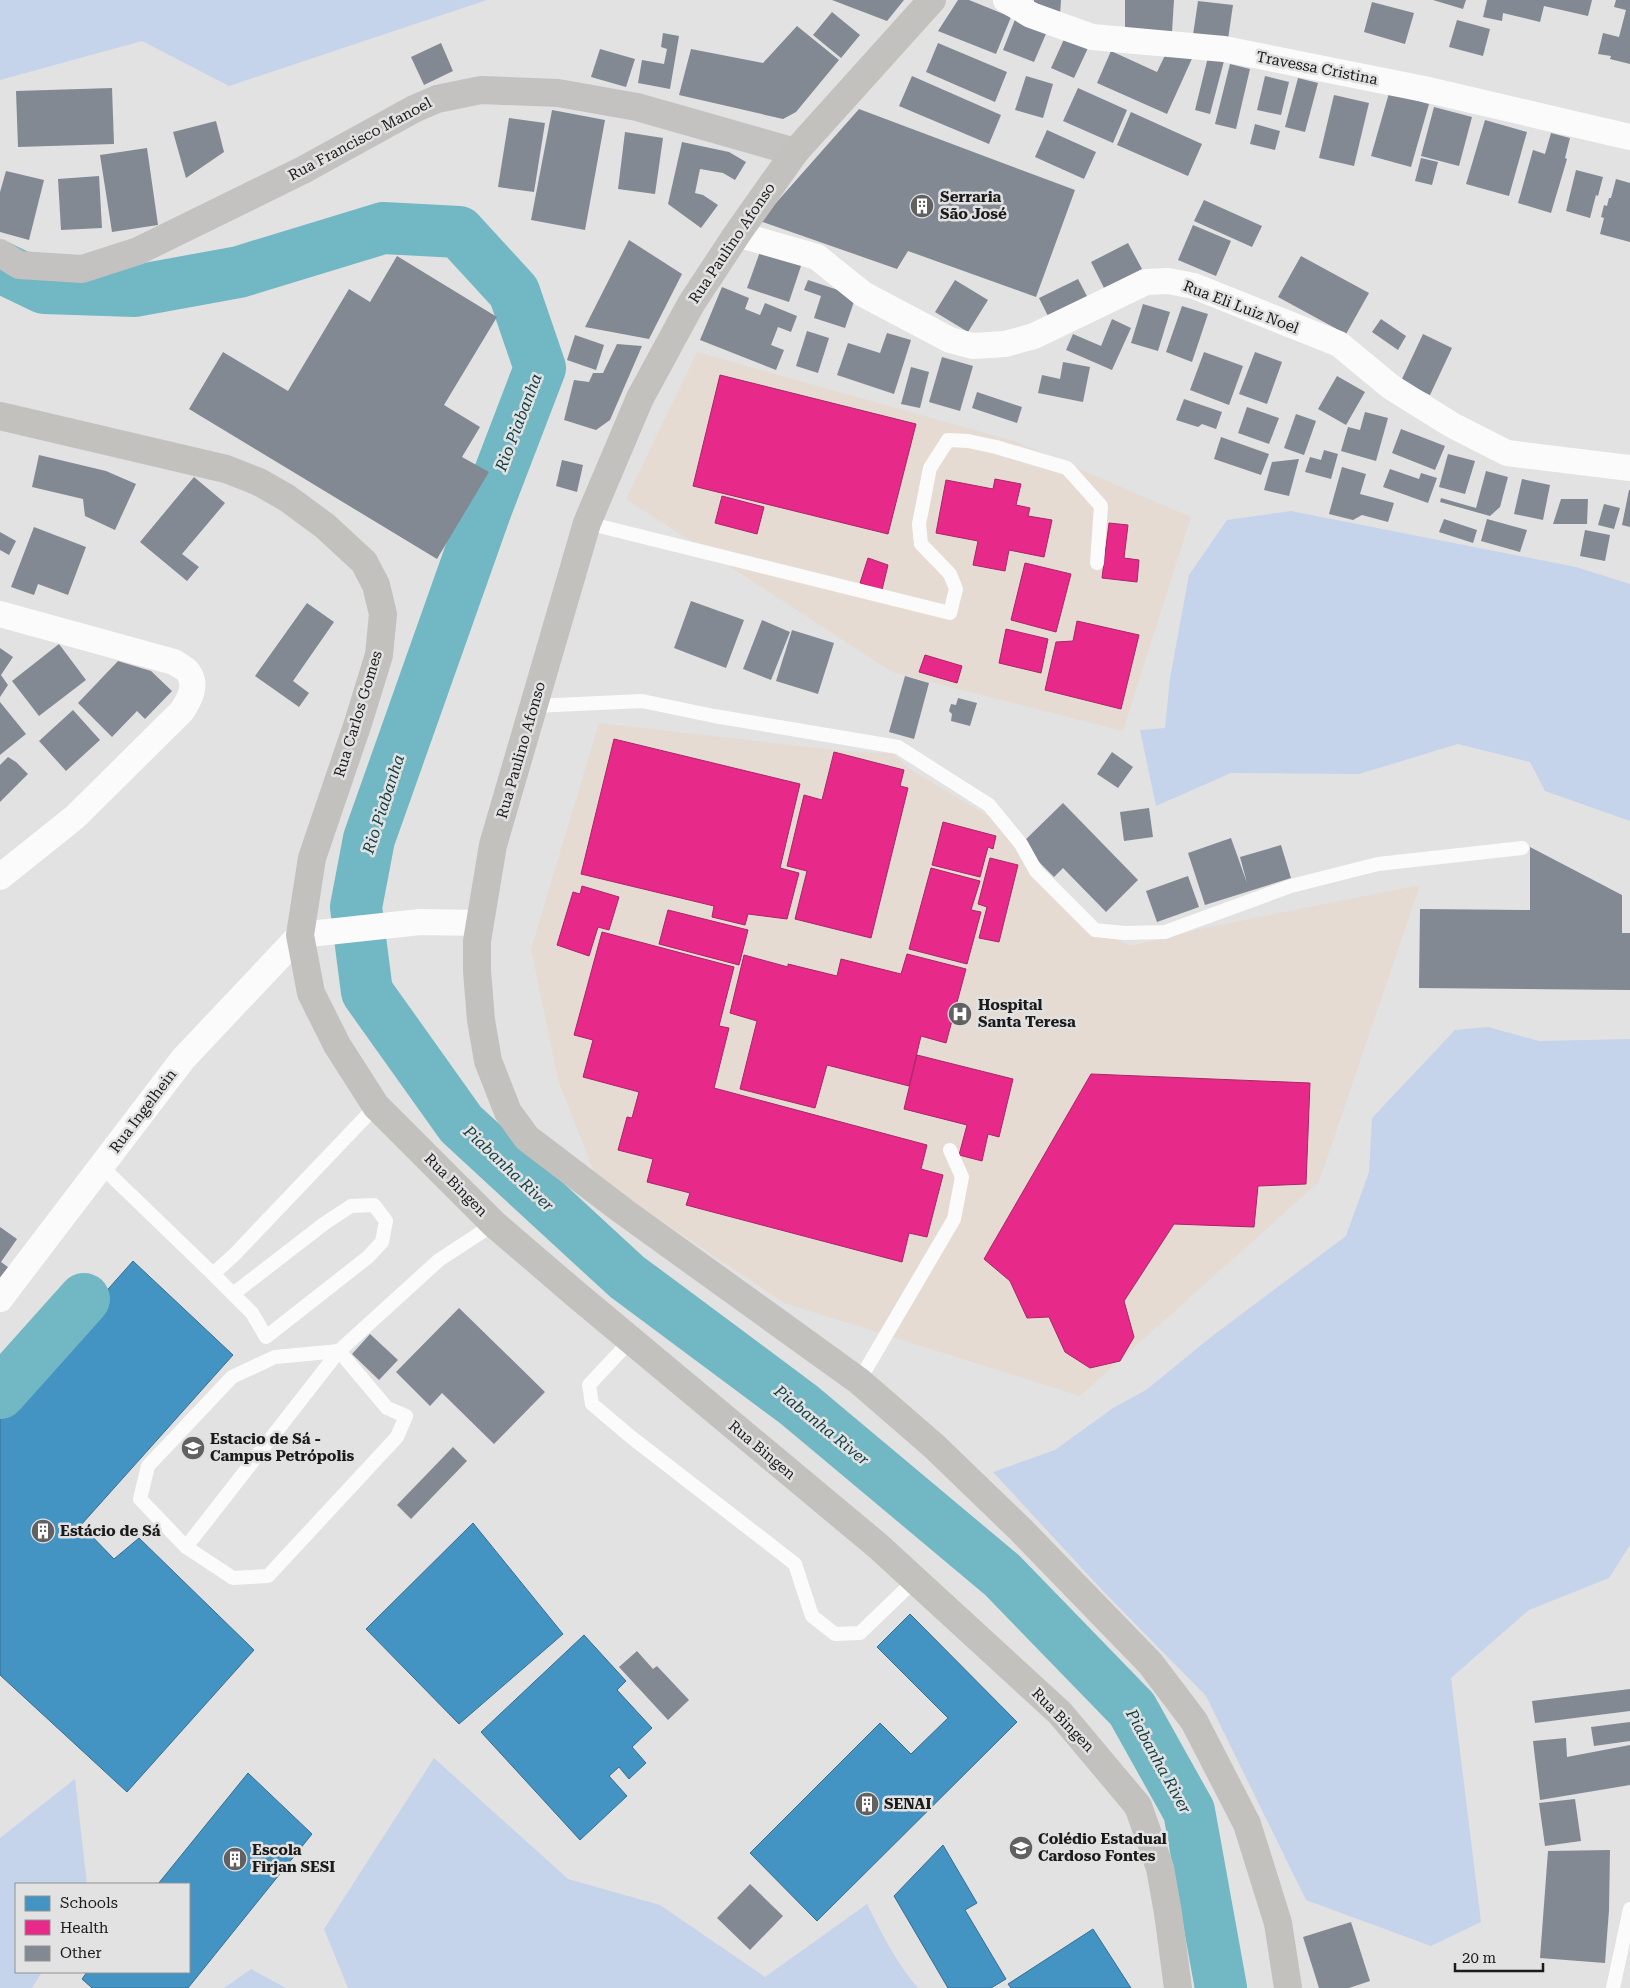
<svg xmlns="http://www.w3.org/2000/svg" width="1630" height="1988" font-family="'Roboto Serif',serif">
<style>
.medical{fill:#e5dbd2}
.green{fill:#c5d4eb}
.schools{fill:#4393c3;stroke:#376f91}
.health{fill:#e7298a;stroke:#aa2569}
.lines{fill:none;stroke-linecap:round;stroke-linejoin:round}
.river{stroke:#71b8c4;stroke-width:52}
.building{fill:#828993}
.service{stroke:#fbfbfb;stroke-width:14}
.minor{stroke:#fbfbfb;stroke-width:26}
.secondary{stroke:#c4c2c0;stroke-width:28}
.primary{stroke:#c3c1be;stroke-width:28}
.labels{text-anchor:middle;stroke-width:5;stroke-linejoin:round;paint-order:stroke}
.street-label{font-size:15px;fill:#1b1b1c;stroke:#e2e2e3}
.poi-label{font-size:15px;font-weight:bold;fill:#1b1b1c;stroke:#e2e2e3;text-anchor:start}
.water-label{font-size:16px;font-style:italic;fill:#0e3d44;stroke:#e2e2e3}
</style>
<rect width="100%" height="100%" fill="#e2e2e3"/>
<g class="medical">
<path d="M697,352L1017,442L1191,517L1123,731L892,672L626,499Z"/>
<path d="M599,723L836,750L894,754L908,768L997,821L1079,919L1130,946L1209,927L1420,885L1319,1182L1080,1396L784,1303L596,1177L558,1080L531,949Z"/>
</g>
<g class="green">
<path d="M0,0H487L229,86L142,41L0,80Z"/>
<path d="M1291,511L1576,567L1630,584V821L1545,791L1530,762L1458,744L1359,774L1231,773L1156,806L1140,730L1165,728L1170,678L1189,575L1227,520Z"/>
<path d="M1488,1027L1539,1041L1630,1039V1545L1609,1578L1529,1610L1451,1678L1481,1922L1431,1946L1306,1900L1206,1696L1103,1591L993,1472L1055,1450L1113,1408L1146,1390L1211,1337L1346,1236L1369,1172L1372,1118L1455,1030Z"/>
<path d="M434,1758L568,1879L660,1905L765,1977L867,1904C882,1934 896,1962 918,1988H348L324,1929Z"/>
<path d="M75,1779L87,1884H16V1972H42L32,1988H0V1838Z"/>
<path d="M251,1969L286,1988H224Z"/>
</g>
<g class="schools">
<path d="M133,1261L233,1355L81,1525L114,1559L139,1538L254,1650L127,1792L0,1675V1411Z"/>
<path d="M473,1523L563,1634L459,1724L366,1629Z"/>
<path d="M910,1614L1017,1722L817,1921L750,1853L880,1723L911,1754L948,1718L877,1647Z"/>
<path d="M584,1635L626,1681L617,1690L652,1728L632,1747L646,1763L629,1779L619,1767L609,1776L627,1796L580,1840L481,1732Z"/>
<path d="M248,1773L312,1834L188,1988H92L82,1979L87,1972H189V1884H158Z"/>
<path d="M943,1845L977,1903L965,1910L1006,1979L991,1988H948L894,1896Z"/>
<path d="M1093,1929L1131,1988H1011L1008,1984Z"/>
</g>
<g class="health">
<path d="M720,375L916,424L888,534L693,486Z"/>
<path d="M995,479L1021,484L1016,505L1030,508L1028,516L1052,520L1044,557L1009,550L1005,571L973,565L978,541L936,533L946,480L993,489Z"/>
<path d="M722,496L764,507L757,534L715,523Z"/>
<path d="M1109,523L1128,525L1124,558L1139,560L1137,582L1102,578Z"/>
<path d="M868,558L888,565L882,590L860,583Z"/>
<path d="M1025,563L1071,574L1056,632L1011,620Z"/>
<path d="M1077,621L1139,635L1121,709L1045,690L1056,642L1073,641Z"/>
<path d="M1006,629L1048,639L1041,673L999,663Z"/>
<path d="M925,655L962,666L957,683L919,672Z"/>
<path d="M614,739L800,784L780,868L799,873L787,919L748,914L745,925L712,917L714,906L581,874Z"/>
<path d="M834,752L904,770L900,786L908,788L871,938L795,919L807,871L787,866L804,795L822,800Z"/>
<path d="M943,822L996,836L993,849L988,847L980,877L932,865Z"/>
<path d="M990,858L1018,865L999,942L979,938L987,907L978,904Z"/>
<path d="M931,868L980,881L971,910L981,912L967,964L909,949Z"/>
<path d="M582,886L619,897L609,930L598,927L589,956L557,945L573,892L580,894Z"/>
<path d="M668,910L748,930L739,965L659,944Z"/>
<path d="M602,932L734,967L719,1026L729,1028L714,1088L927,1145L921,1169L943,1175L927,1237L909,1233L902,1262L686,1205L690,1193L647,1182L653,1159L618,1150L627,1117L632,1118L639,1092L583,1077L593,1040L574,1035Z"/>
<path d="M907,954L966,969L946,1043L921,1036L909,1086L827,1065L815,1108L740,1089L757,1021L730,1013L744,955L788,967V964L837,976L841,959L901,974Z"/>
<path d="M917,1055L1013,1079L999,1137L988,1134L982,1161L959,1155L967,1125L904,1109Z"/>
<path d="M1091,1074L1310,1083L1306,1184L1258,1186L1254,1227L1174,1224L1124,1301L1134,1337L1120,1361L1090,1368L1065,1352L1049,1317L1027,1318L1010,1281L984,1259Z"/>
</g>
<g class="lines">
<g class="river">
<path d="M0,267L44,288L135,291L239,272L383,228L459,232L514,292L540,368L486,509L369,839L356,907L367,992L461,1124L627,1277L799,1405L1002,1575L1132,1709L1189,1811L1221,1988"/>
<path d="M0,1393L84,1299"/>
</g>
</g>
<g class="building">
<path d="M832,0H904L887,21Z"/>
<path d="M958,0H969L1011,17L996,54L938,31Z"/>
<path d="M1034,0H1061L1060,15L1034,2Z"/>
<path d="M1125,0H1174L1172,32H1125Z"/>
<path d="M1433,0H1466L1463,9Z"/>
<path d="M1487,0H1592L1588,16L1544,6L1540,22L1503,13L1502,21L1483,17Z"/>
<path d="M1616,0H1630V64L1610,59L1611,56L1598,54L1603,33L1619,37L1626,10L1614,7Z"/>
<path d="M1198,1L1233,5L1227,46L1192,42Z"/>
<path d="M1372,2L1414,13L1405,44L1364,32Z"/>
<path d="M832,12L860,35L841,58L813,35Z"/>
<path d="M1016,17L1048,29L1034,62L1003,50Z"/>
<path d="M1457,20L1490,29L1483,56L1449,47Z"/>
<path d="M797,26L839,60L796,112L783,119L679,95L691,49L763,63Z"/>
<path d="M663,33L679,36L670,89L638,83L642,60L664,64L667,49L661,47Z"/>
<path d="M1065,37L1088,48L1074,78L1051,68Z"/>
<path d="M441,43L453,71L424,85L411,57Z"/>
<path d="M938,43L1007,72L995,102L926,72Z"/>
<path d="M600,49L635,59L626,87L591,77Z"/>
<path d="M1168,49L1195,52L1167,114L1097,83L1111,51L1157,72Z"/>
<path d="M1208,57L1224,61L1210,114L1195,110Z"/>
<path d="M1230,64L1250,69L1236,129L1215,124Z"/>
<path d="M912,76L1001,115L989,144L899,106Z"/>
<path d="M1026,76L1053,84L1043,118L1015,110Z"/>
<path d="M1265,76L1289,82L1281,115L1257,110Z"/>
<path d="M1298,78L1318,83L1305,132L1285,127Z"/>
<path d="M112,88L114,144L18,147L16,91Z"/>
<path d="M1078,88L1127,110L1113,143L1063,121Z"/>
<path d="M1389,93L1429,104L1411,167L1371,156Z"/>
<path d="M1334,95L1369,103L1354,166L1319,158Z"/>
<path d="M1434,107L1472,117L1459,166L1421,156Z"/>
<path d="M859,109L1075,190L1036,297L908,251L897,269L760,221Z"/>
<path d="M552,110L605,120L585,230L531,220Z"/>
<path d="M1131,112L1202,144L1188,176L1117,145Z"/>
<path d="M509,118L545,123L534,192L498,187Z"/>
<path d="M1485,120L1527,132L1509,196L1466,184Z"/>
<path d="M216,121L224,152L186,178L173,132Z"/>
<path d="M1255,124L1280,131L1275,150L1250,144Z"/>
<path d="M1047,130L1096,152L1084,179L1035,157Z"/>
<path d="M625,132L663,138L655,194L618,189Z"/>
<path d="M1551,133L1570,138L1565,158L1567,159L1551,213L1518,203L1533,150L1545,154Z"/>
<path d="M682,142L729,152L746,162L735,180L723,173L700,169L695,193L703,195L718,205L701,228L668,204Z"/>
<path d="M147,148L158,225L112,232L100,155Z"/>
<path d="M1421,158L1438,162L1432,185L1415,181Z"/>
<path d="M1576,170L1603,177L1598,196L1596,195L1590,218L1566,211Z"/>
<path d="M6,171L44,180L29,240L0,232V192Z"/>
<path d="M99,176L102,228L61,230L58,179Z"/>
<path d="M1616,179L1630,183V242L1600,234L1604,218L1601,217L1604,205L1607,206L1609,198H1611Z"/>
<path d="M1204,200L1262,226L1252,247L1194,221Z"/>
<path d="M1193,225L1231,241L1216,276L1178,260Z"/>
<path d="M629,240L682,274L649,339L585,327Z"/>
<path d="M1128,243L1142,269L1104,288L1091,262Z"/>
<path d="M761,249L802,263L789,302L747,288Z"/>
<path d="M397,256L497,317L444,405L480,427L462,457L489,472L437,559L189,409L223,352L288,391L349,289L370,302Z"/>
<path d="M1301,256L1369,293L1346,334L1278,297Z"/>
<path d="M1078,279L1089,300L1050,320L1039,298Z"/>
<path d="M808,280L856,296L845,328L814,318L821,296L804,290Z"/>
<path d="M955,280L988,300L968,332L935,312Z"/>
<path d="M722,287L749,298L745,309L760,315L765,303L797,316L791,332L778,327L771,345L784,350L776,370L700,340Z"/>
<path d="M1143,304L1170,312L1158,351L1131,343Z"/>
<path d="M1182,306L1208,314L1192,362L1166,352Z"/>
<path d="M1112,319L1131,328L1112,370L1066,350L1073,334L1101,346Z"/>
<path d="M1381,319L1406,336L1398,350L1372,332Z"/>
<path d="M807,331L829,338L818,373L796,366Z"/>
<path d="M887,333L911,340L894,394L837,375L848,343L880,353Z"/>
<path d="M1423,334L1452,348L1430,395L1401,381Z"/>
<path d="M575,335L604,345L596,370L567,360Z"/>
<path d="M617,344L642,346L610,420L596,430L564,420L574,380L589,382L593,373H603Z"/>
<path d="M1204,352L1243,366L1229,405L1190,390Z"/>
<path d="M1255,352L1282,362L1267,404L1239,394Z"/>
<path d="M942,357L973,366L960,411L929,402Z"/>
<path d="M1063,362L1090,367L1083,402L1038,393L1042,375L1060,379Z"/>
<path d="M911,367L929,372L920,408L901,404Z"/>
<path d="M1337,376L1365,392L1346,425L1318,409Z"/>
<path d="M977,392L1022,407L1017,423L972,408Z"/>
<path d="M1184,399L1222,412L1216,429L1202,424L1198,427L1176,420Z"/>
<path d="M1247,407L1279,418L1269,444L1238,433Z"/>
<path d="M1365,412L1388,418L1376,461L1341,451L1348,427L1360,430Z"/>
<path d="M1296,414L1316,421L1304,455L1284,448Z"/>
<path d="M1401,429L1445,446L1435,470L1392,453Z"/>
<path d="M1221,437L1269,454L1261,475L1214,459Z"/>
<path d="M1324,450L1338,454L1331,479L1305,472L1310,457L1321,460Z"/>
<path d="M1448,454L1475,461L1465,494L1439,487Z"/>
<path d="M39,455L106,471L136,484L115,530L85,516L83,499L32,487Z"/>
<path d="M1299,459L1289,496L1264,490L1272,462Z"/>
<path d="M562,460L583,465L577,492L556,486Z"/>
<path d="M1342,467L1366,474L1360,494L1394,503L1388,522L1362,515L1353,520L1329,514Z"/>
<path d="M1390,469L1419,479L1421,473L1437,478L1428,503L1383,487Z"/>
<path d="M1486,471L1508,477L1500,507L1490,516L1440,502L1441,498L1476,508Z"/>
<path d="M194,477L225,503L182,554L199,567L187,581L140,542Z"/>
<path d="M1522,479L1550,485L1543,520L1514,514Z"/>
<path d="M1629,490H1630V527L1622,525Z"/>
<path d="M1561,499H1588L1587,524H1553Z"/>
<path d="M1604,504L1620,508L1614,529L1598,525Z"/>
<path d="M1444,519L1477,530L1473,543L1439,532Z"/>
<path d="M1487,519L1527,530L1520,552L1481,541Z"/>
<path d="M34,527L86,547L68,595L38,584L34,595L11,587Z"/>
<path d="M1585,530L1610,535L1605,561L1580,556Z"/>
<path d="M0,532L16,541L9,555L0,550Z"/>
<path d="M691,601L744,620L726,668L674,648Z"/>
<path d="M307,603L334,622L293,681L309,693L299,707L255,676Z"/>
<path d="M762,620L790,632L771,680L743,669Z"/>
<path d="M792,630L834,643L818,694L776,681Z"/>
<path d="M59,644L86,680L39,716L12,681Z"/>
<path d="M0,648L13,657L1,675L8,685L0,697Z"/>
<path d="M118,661L151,671L172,691L145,719L137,711L112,737L78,703Z"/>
<path d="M905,676L929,683L914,739L889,732Z"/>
<path d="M958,698L977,703L970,726L951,721L952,714L949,711L951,704L956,705Z"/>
<path d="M0,702L26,734L0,755Z"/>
<path d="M73,710L100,740L66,771L39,741Z"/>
<path d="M1112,752L1133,767L1118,788L1097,774Z"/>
<path d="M8,757L16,762L28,774L0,802V765Z"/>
<path d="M1063,803L1138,880L1106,912L1063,868L1054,877L1021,844Z"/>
<path d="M1149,808L1153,837L1124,841L1120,812Z"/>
<path d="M1231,838L1247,883L1240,857L1281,845L1291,878L1205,905L1188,853Z"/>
<path d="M1530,847L1622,895V933H1630V990L1419,988L1420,909L1530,910Z"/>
<path d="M1188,876L1199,907L1157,922L1146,891Z"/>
<path d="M0,1227L17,1239L1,1262L12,1270L0,1287Z"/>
<path d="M459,1308L545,1392L494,1444L442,1393L430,1406L396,1372Z"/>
<path d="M370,1334L398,1360L379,1380L352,1354Z"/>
<path d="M453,1447L467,1461L411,1519L397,1505Z"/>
<path d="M637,1651L653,1669L657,1666L689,1700L668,1720L619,1667Z"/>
<path d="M1630,1689V1711L1535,1723L1532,1701Z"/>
<path d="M1630,1722V1741L1594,1746L1591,1727Z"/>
<path d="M1566,1738L1567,1757L1630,1745V1785L1540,1800L1533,1741Z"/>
<path d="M1575,1799L1581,1841L1545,1846L1539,1803Z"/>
<path d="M1610,1850L1609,1910L1605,1963L1540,1958L1548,1851Z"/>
<path d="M750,1884L783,1916L750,1950L717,1918Z"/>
<path d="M1351,1922L1370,1981L1349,1988H1319L1303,1937Z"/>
</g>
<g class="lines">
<g class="service">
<path d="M587,523L950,613L956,589L950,574L921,544L919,524L930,468L948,440L968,441L996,447L1067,468L1101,506L1097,563"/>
<path d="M534,706L642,701L714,716L898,747L989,805L1021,844L1036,871L1095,930L1125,933L1165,932L1291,886L1378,864L1522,848"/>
<path d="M101,1166L213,1274"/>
<path d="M233,1294L325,1223L351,1206L374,1205L386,1221L382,1242L368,1257L266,1337L252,1313L213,1274L234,1255L376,1106"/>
<path d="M631,1340L589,1385L592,1404L631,1437L795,1564L812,1616L835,1634L860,1633L915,1580"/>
<path d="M339,1351L387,1408L406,1416L397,1437L268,1576L233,1578L186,1547L140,1499L148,1466L232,1377L275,1357Z"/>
<path d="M859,1381L954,1219L962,1177L950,1150"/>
<path d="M186,1547L339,1351L439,1260L494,1224"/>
<path d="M1613,1988L1630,1909"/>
</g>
<g class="minor">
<path d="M1006,0L1031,15L1092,37L1224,49L1424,89L1630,137"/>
<path d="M737,234L817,257L863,294L950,340L973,346L1005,344L1034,336L1146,282L1168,281L1194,286L1339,344L1391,387L1452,425L1507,453L1630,468"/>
<path d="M0,614L174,662C178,665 185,668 188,672C198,685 189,700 182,711L75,817L0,877"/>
<path d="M0,1299L183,1059L300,935L420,922L479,923"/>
</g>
<path class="secondary" d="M0,253L19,265L82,269L138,251L303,170L414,109L437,99L481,90L558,93L637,107L795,152"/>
<g class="primary">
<path d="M932,0L795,152L737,234L691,304L640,398L587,523L493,845L477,941V971L481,1020L488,1061L508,1112L527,1138L623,1211L859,1381L935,1447L1021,1530L1150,1663L1194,1721L1247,1824L1278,1923L1288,1988"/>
<path d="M0,416L226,469L259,482L287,498L325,526L364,562L376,585L383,614L379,655L358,723L312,858L300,935L311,993L337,1045L376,1106L494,1224L578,1296L878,1546L1060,1713L1138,1806L1160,1868L1168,1913L1178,1988"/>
</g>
</g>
<defs>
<g id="building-disc" transform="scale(1.25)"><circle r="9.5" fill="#616162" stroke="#e2e2e3"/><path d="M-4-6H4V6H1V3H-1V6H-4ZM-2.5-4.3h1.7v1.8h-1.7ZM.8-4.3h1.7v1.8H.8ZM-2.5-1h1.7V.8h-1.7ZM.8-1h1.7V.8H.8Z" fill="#fff"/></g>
<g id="hospital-disc" transform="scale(1.25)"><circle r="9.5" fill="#616162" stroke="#e2e2e3"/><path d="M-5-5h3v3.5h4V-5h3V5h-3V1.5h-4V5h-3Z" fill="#fff"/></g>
<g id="university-disc" transform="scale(1.25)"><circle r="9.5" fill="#616162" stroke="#e2e2e3"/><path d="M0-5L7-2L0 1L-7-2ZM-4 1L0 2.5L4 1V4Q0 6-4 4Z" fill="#fff"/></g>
<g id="school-disc" transform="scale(1.25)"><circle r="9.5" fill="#616162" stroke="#e2e2e3"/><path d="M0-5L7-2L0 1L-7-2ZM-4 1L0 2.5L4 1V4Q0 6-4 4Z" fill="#fff"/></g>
</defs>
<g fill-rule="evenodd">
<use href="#building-disc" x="922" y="206"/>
<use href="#hospital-disc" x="960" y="1014"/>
<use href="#university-disc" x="193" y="1448"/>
<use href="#building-disc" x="43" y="1531"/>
<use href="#building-disc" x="867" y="1804"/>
<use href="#school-disc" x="1021" y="1848"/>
<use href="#building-disc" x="235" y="1859"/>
</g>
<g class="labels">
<g class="street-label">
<text transform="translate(1317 68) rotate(11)" y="5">Travessa Cristina</text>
<text transform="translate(360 139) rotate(-28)" y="5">Rua Francisco Manoel</text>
<text transform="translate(732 243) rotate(-56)" y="5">Rua Paulino Afonso</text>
<text transform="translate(1241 307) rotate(21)" y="5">Rua Eli Luiz Noel</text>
<text transform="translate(358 714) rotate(-73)" y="5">Rua Carlos Gomes</text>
<text transform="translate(521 750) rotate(-74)" y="5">Rua Paulino Afonso</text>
<text transform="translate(143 1111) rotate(-53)" y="5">Rua Ingelhein</text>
<text transform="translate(456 1185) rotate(45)" y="5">Rua Bingen</text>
<text transform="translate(762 1450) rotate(40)" y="5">Rua Bingen</text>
<text transform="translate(1063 1720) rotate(46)" y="5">Rua Bingen</text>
</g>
<g class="poi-label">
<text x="940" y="202">Serraria<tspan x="940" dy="17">São José</tspan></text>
<text x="978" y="1010">Hospital<tspan x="978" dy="17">Santa Teresa</tspan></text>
<text x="210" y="1444">Estacio de Sá -<tspan x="210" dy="17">Campus Petrópolis</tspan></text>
<text x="60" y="1536">Estácio de Sá</text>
<text x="884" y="1809">SENAI</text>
<text x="1038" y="1844">Colédio Estadual<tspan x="1038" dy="17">Cardoso Fontes</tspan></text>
<text x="252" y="1855">Escola<tspan x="252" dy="17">Firjan SESI</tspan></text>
</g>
<g class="water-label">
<text transform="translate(518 422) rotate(-69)" y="6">Rio Piabanha</text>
<text transform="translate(383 804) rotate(-72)" y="6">Rio Piabanha</text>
<text transform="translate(509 1168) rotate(43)" y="6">Piabanha River</text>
<text transform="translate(822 1425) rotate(39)" y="6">Piabanha River</text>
<text transform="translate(1159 1761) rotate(61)" y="6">Piabanha River</text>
</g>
</g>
<rect x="15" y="1883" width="175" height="90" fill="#e2e2e3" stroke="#929293"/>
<rect x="25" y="1896" width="25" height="15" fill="#4393c3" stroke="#929293"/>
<text x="60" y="1908" font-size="15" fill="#1b1b1c">Schools</text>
<rect x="25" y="1920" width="25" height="15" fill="#e7298a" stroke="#929293"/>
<text x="60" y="1933" font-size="15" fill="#1b1b1c">Health</text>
<rect x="25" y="1946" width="25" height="15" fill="#828993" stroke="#929293"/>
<text x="60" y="1958" font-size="15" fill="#1b1b1c">Other</text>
<path d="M1455 1963v8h88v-8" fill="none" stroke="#1b1b1c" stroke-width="2.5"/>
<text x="1462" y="1963" font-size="15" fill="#1b1b1c" stroke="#e2e2e3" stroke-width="4" paint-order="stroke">20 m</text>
</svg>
